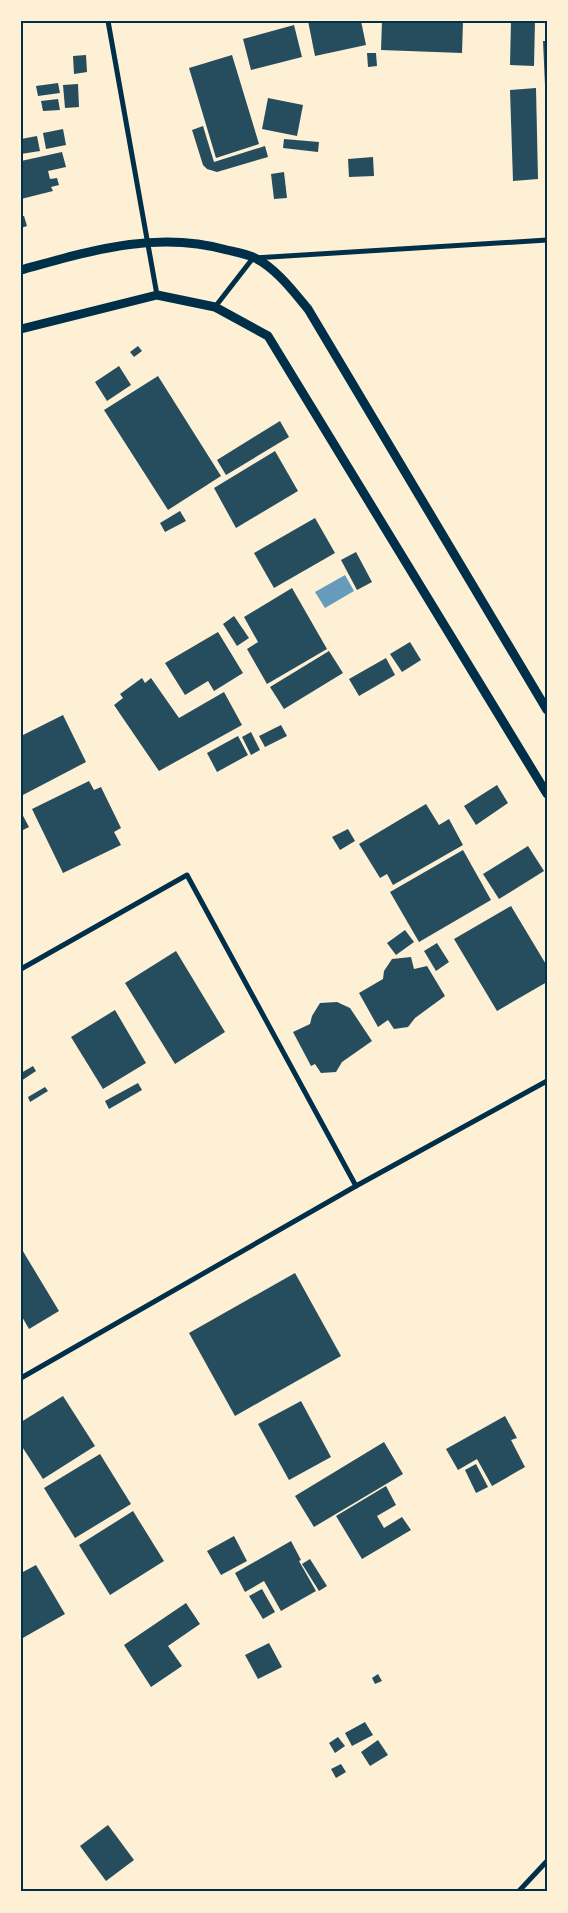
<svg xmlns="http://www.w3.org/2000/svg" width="568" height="1913" font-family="'Noto Serif',serif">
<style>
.water{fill:#669bbc}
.building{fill:#264d5e}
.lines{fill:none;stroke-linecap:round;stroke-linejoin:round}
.minor{stroke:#003049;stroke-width:5}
.tertiary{stroke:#003049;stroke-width:9}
.neatline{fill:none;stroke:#003049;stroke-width:2}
</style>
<rect width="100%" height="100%" fill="#fdf0d5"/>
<path class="water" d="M345,575L354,591L325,608L315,592Z"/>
<g class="building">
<path d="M308,21H361L366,45L315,56Z"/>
<path d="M382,21H463L462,53L381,50Z"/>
<path d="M511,21H535L534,66L510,65Z"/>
<path d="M294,25L302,57L251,70L243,39Z"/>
<path d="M543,41H547V85H545Z"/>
<path d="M367,53H376L377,66L368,67Z"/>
<path d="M86,55L87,72L74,74L73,56Z"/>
<path d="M232,55L259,144L216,158L189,68Z"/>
<path d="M58,83L60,93L38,96L36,86Z"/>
<path d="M78,84L79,107L65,108L63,85Z"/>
<path d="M536,88L538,179L513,181L510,90Z"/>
<path d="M268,98L303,105L297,136L262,129Z"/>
<path d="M58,99L60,110L43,111L41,101Z"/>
<path d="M203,126L214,162L265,146L268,157L217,172L207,169L203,165L192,130Z"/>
<path d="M63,129L66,145L46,149L43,133Z"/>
<path d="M37,136L40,151L21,154V139Z"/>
<path d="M284,139L319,142L318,152L283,148Z"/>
<path d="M62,152L66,167L48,171L50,179L57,178L59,185L51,187L53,191L21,199V161Z"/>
<path d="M373,157L374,176L349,177L348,159Z"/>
<path d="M284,172L287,198L274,199L271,174Z"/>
<path d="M21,216H24L27,226L21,228Z"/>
<path d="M138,346L142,351L134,357L130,352Z"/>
<path d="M119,366L131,385L107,401L95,382Z"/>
<path d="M158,376L221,476L168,510L104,410Z"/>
<path d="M280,421L289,437L226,475L217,460Z"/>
<path d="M275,451L298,491L236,528L214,488Z"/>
<path d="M180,511L186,521L165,532L160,523Z"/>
<path d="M315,518L335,553L274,588L254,553Z"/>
<path d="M356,552L372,582L357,590L341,560Z"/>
<path d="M292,588L327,649L267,684L247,649L258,642L244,617Z"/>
<path d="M234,616L249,638L237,646L223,624Z"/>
<path d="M218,632L243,673L214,691L208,681L185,695L165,663Z"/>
<path d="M410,642L421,660L402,672L390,654Z"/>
<path d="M329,651L343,673L284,709L270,687Z"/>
<path d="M386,658L395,675L359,696L349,679Z"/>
<path d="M142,678L145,683L151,678L179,718L224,692L242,725L159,771L114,705L123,698L120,694Z"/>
<path d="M63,715L86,762L21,796V736Z"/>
<path d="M281,725L287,736L265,747L259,736Z"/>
<path d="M251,732L260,750L251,755L242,737Z"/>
<path d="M238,736L248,755L217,772L207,753Z"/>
<path d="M89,781L94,790L101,787L121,828L114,832L121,845L63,873L32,809Z"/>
<path d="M497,785L508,803L476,825L464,806Z"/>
<path d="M426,804L439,825L449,819L463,845L393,885L387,874L380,878L359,844Z"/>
<path d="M21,812L29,827L21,831Z"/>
<path d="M348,829L355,841L340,850L332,837Z"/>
<path d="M528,846L544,871L499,899L483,874Z"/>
<path d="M463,850L491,900L419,942L390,892Z"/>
<path d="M511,906L547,966V982L497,1011L454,939Z"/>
<path d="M405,930L414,942L396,955L387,943Z"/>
<path d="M437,943L449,962L436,971L424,951Z"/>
<path d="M176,951L225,1032L175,1064L125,983Z"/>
<path d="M411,957L414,969L427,966L445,996L415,1018L408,1027L394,1029L388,1020L378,1027L359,993L383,979L384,971L392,959Z"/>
<path d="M337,1002L350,1008L372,1041L342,1062L336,1072L321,1073L315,1064L311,1066L293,1032L310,1024L312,1016L320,1003Z"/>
<path d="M115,1010L146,1063L103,1089L71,1037Z"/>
<path d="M33,1066L36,1071L21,1081V1073Z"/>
<path d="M138,1083L142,1090L109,1109L105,1101Z"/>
<path d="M45,1087L48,1091L30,1102L28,1097Z"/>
<path d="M21,1248L59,1311L29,1329L21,1315Z"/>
<path d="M295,1273L341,1356L235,1416L189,1333Z"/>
<path d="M63,1396L95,1446L43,1479L21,1445V1422Z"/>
<path d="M301,1401L331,1457L289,1480L258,1424Z"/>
<path d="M505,1416L517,1438L511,1440L525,1467L492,1486L477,1459L458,1470L446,1449Z"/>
<path d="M384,1442L403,1474L314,1527L295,1496Z"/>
<path d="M100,1454L131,1504L75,1538L44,1488Z"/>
<path d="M476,1464L488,1487L476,1493L465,1470Z"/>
<path d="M386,1486L396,1505L377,1516L384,1528L402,1517L411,1530L362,1559L336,1516Z"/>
<path d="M133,1511L164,1561L110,1595L79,1545Z"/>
<path d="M234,1536L247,1561L221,1575L207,1551Z"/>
<path d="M291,1541L301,1560L299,1561L316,1591L281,1611L264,1581L245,1592L235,1573Z"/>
<path d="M310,1559L327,1586L319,1591L302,1564Z"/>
<path d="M36,1565L65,1614L21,1639V1573Z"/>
<path d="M262,1589L275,1612L263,1619L249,1596Z"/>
<path d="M186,1603L200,1624L168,1646L182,1666L151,1687L124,1645Z"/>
<path d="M269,1643L282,1667L258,1679L245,1655Z"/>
<path d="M378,1674L382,1681L375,1684L372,1678Z"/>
<path d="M365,1722L373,1735L352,1746L345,1733Z"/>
<path d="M338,1737L345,1746L335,1753L329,1743Z"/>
<path d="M378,1740L388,1755L370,1766L361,1752Z"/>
<path d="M341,1764L346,1772L336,1778L331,1769Z"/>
<path d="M108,1825L134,1860L106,1881L80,1846Z"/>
</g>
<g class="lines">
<g class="minor">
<path d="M108,21L157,295"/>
<path d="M215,307L253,258L547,240"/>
<path d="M21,969L187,875L356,1186"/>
<path d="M21,1378L356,1186L547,1081"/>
<path d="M518,1892L547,1861"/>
</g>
<g class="tertiary">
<path d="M21,270C90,251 156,230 227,250C235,252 245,254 253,257C275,267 293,291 308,309L547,710"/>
<path d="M21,329L157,295L215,307L268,336L547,794"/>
</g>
</g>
<rect width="568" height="1913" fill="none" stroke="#fdf0d5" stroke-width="45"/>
<rect x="22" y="22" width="524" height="1868" class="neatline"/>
</svg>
